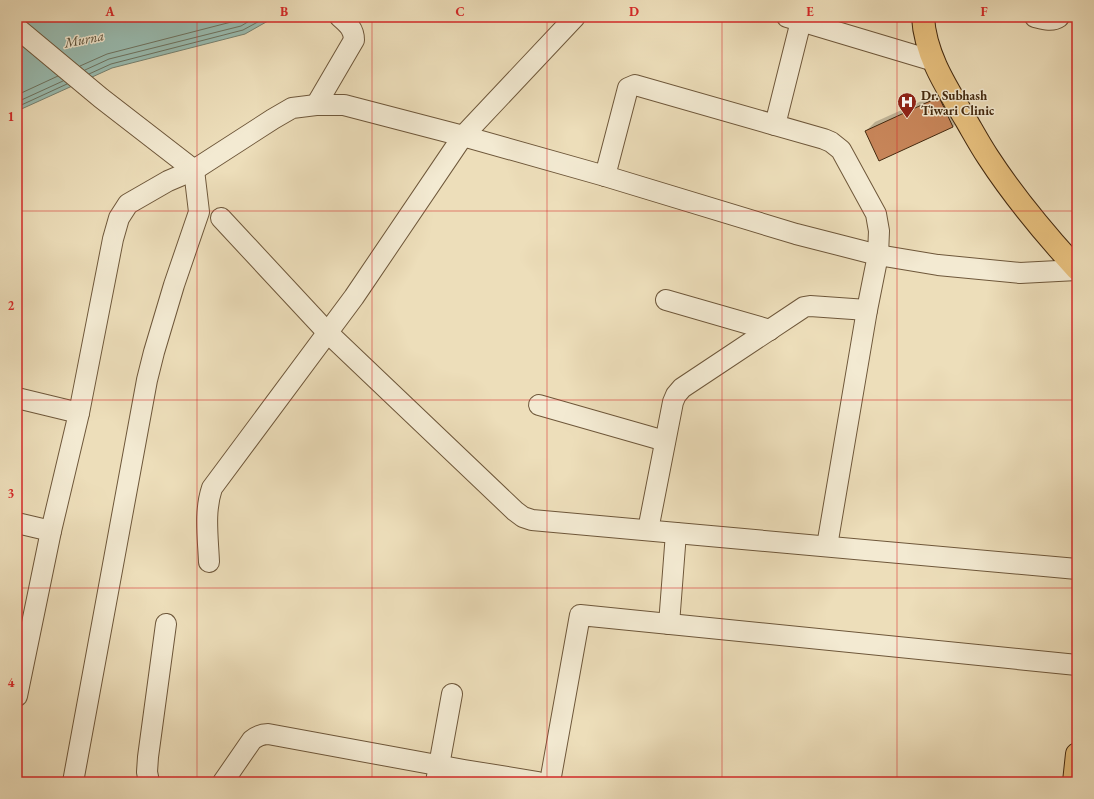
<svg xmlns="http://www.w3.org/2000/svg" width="1094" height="799" font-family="'EB Garamond',serif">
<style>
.water{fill:#99bcb1;stroke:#778271}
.shadow{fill:#0003}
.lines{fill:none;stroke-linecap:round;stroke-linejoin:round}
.shore{stroke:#6e7360;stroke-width:1}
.building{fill:#c78559;stroke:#442a10}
.street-casing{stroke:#6e573a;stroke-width:22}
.primary-casing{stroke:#442a10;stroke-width:24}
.street{stroke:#f3ead2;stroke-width:20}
.primary{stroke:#e6bf7d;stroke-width:22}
.grid{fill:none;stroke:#d62828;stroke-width:1;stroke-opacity:0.55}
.labels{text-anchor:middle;stroke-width:3;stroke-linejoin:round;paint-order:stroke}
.poi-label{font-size:13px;font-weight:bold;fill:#442a10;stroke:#f3ead2;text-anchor:start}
.water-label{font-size:14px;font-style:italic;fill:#594e38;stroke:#f3ead2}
.neatline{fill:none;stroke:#d62828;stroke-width:1.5}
.grid-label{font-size:13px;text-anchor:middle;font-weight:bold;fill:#d62828}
</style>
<rect width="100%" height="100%" fill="#eddeba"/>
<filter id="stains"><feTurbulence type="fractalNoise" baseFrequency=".005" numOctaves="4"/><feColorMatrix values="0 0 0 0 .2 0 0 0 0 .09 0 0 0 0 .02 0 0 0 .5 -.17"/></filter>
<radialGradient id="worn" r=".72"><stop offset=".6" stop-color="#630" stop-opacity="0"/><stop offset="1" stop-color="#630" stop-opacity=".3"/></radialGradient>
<path class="water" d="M17,17H275L245,34L112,68L17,111Z"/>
<path class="shadow" d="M948,89L961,118L953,127L866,131L875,122Z"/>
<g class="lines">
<g class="shore">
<path d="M80,66L107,54L239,20L244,17"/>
<path d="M85,70L109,59L241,26L256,17"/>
<path d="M89,74L111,64L243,30L267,17"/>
<path d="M17,95L58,76"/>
<path d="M17,102L63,81"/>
<path d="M17,107L67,84"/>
</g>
</g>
<path class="building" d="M939,97L953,127L879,161L865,131Z"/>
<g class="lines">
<g class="street-casing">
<g id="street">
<path d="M787,17L934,61"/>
<path d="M1035,17C1043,19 1052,22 1059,17"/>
<path d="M17,28L101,98L194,170L199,212L174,285L154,352L147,380L73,782"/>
<path d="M316,105L354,40C354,29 348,24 340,17"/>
<path d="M775,125L801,21"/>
<path d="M605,176L628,88L635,85L824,139L831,142L841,150L876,214L879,231L878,255L867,310L827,546"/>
<path d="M221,218L327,332L515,511L523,517L532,520L1077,569"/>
<path d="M666,300L770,330"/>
<path d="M17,398L79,413"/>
<path d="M539,405L665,441"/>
<path d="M17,523L51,531"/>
<path d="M648,530L673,402L676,395L682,388L804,307L810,306L867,310"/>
<path d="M209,562C208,537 204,512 212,488L354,297L463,136L575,17"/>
<path d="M669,624L676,533"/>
<path d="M17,696L51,531L79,413L113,239L119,218L128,204L168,181L194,170L273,119L292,108L316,105H344L463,136L605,176L796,234L878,255L938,265L1020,273L1077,270"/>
<path d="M149,782L147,772L148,757L166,624"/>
<path d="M223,782L252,740C257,736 261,734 268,734L464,770L538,782"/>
<path d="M436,782L452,694"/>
<path d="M550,782L580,615L1077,665"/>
</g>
</g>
<g class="primary-casing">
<g id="primary">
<path d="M923,17C925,55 947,88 966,120C973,132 980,145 988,157C1014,197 1045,234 1077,269"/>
<path d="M1074,782L1077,754"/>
</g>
</g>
<use href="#street" class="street"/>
<use href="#primary" class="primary"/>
</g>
<path class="grid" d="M197,17V782M372,17V782M547,17V782M722,17V782M897,17V782M17,211H1077M17,400H1077M17,588H1077"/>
<defs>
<g id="hospital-pin" transform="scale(1)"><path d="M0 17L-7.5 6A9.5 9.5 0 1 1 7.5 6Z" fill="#8f2418" stroke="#f3ead2"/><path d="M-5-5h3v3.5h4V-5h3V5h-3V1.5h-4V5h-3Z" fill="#fff"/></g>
</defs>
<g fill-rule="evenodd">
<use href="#hospital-pin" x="907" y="102"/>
</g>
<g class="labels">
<g class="poi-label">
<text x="921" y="100">Dr. Subhash<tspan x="921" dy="15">Tiwari Clinic</tspan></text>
</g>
<g class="water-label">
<text transform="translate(84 39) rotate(-11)" y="5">Murna</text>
</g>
</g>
<rect width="1094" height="799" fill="none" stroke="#eddeba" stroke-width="44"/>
<rect x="22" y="22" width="1050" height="755" class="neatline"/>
<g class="grid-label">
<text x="110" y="16">A</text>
<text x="284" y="16">B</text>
<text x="460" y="16">C</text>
<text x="634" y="16">D</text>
<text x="810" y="16">E</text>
<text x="984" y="16">F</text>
<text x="11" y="121">1</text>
<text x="11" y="310">2</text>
<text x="11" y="498">3</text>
<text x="11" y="687">4</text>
</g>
<rect width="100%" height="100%" filter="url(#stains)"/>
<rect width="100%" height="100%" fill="url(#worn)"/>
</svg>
